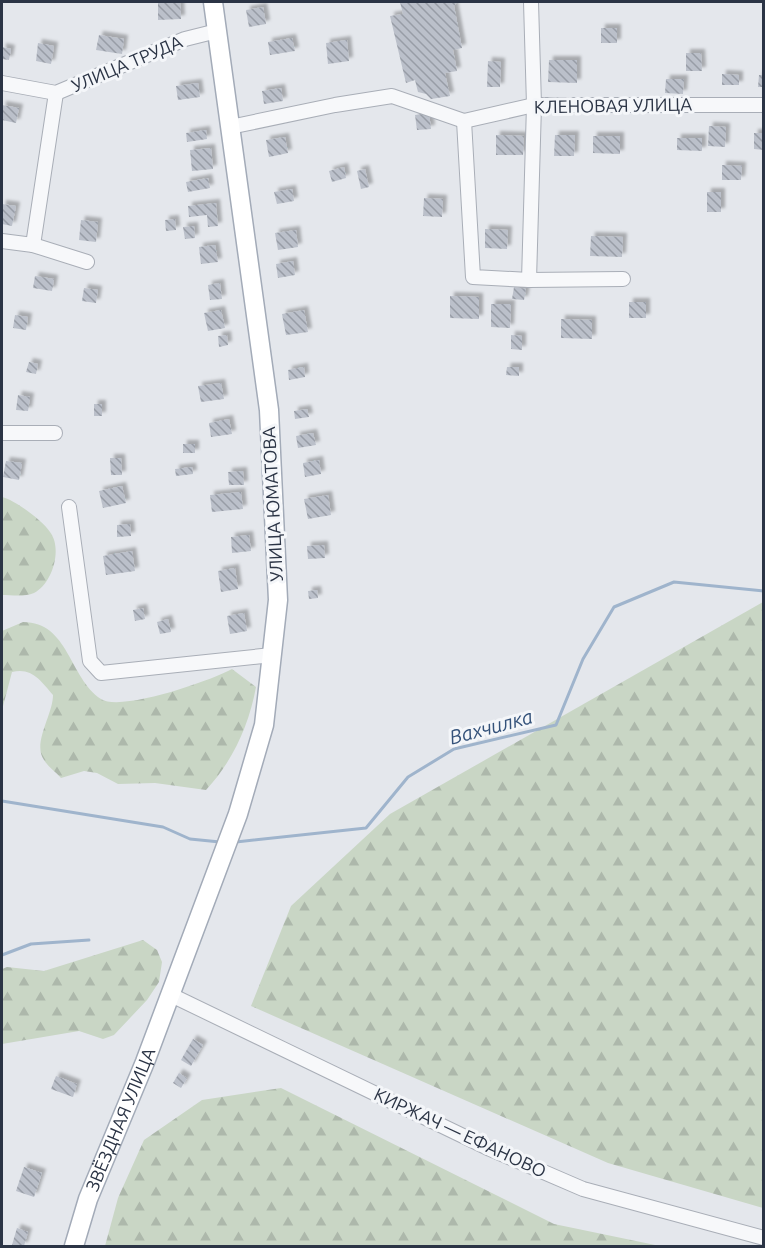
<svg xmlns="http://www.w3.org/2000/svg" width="765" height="1248" font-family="Ubuntu,sans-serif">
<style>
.forest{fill:url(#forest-firs)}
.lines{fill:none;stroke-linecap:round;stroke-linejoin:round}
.stream{stroke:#9fb4cc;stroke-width:3}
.building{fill:url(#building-back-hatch);filter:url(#shadow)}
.minor-casing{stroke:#a9aeb7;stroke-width:16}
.major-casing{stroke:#a3abb8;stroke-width:21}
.minor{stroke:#f7f8fa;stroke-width:14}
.major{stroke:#fff;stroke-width:18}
.labels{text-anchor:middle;stroke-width:6;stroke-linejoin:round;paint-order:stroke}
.street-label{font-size:18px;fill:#2b3445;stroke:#f4f6f9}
.water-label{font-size:20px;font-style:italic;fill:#34527a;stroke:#f4f6f9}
</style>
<defs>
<pattern id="forest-firs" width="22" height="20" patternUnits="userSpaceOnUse" patternTransform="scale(1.5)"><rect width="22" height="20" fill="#c9d6c5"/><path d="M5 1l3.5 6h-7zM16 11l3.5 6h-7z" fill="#adb8ab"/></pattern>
<pattern id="building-back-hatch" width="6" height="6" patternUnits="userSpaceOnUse" patternTransform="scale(1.5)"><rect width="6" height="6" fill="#bbc0ca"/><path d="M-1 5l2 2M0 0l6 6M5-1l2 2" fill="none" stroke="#989da6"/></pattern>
<filter id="shadow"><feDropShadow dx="4" dy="-4" stdDeviation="1.5" flood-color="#0004"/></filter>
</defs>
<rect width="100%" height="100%" fill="#e4e7ec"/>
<g class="forest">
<path d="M2,497C15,500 42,520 50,532C63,549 52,584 34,593C25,597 11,595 2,595Z"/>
<path d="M763,602V1208L608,1163L251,1006L291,906L390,814Z"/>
<path d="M23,622C69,622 69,678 101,699C121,712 210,681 232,669L256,687C249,725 233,761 206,790L155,783L118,784L97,773L84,771L61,778C56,772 48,767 44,760C32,743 53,715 53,695C41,681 32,667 12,672L2,710V631Z"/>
<path d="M143,940L157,950L162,962L159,982L147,1000L114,1035L103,1039L79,1031L2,1044V969L7,967L44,971Z"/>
<path d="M281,1088L554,1224L660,1246H105L118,1198L144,1140L202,1100Z"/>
</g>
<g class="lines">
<g class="stream">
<path d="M2,801L163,827L190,839L220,842"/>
<path d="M236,842L366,828L408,777L454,749L556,725L583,659L614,607L674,582L764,591"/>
<path d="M2,955L31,944L89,940"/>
</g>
</g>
<g class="building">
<path d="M158,2H180L181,19L158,20Z"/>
<path d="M400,2H457L454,6L462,48L453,50L457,71L445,73L450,96L431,99L426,94L418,92L415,80L406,83L390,16L403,14Z"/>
<path d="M263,7L266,24L249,27L246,10Z"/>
<rect x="601" y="28" width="16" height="15"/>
<path d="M99,35L124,39L122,54L96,50Z"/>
<path d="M292,38L295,51L270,55L268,42Z"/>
<path d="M347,40L349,61L328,64L326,43Z"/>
<path d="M38,43L54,46L51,64L36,61Z"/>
<path d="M2,47L11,49L9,60L2,59Z"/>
<path d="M686,53H701L702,71H686Z"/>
<path d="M549,60H577V83L548,82Z"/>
<path d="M488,61L501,62L500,87H487Z"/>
<path d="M722,74L739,75V85H722Z"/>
<path d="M759,75H764V87H758Z"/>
<path d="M666,79H684L683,94L665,93Z"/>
<path d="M198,83L200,97L178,100L176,86Z"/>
<path d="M281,88L283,101L264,104L262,91Z"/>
<path d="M2,105L19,108L16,123L2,120Z"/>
<path d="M429,113L431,129L417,130L415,115Z"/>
<path d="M709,126L726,127L725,147L708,146Z"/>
<path d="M206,130L207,139L187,142L186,133Z"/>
<path d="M754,133H764V150L754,149Z"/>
<path d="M496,135L524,136L523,155H496Z"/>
<path d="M555,135H575L574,156H554Z"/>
<path d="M593,136H620V154L593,153Z"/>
<path d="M285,137L288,153L269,157L266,140Z"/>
<path d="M677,138H702V151L677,150Z"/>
<path d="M211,148L213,169L192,171L190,150Z"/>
<path d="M722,165L742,166L741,180H722Z"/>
<path d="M344,167L346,178L332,182L329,171Z"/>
<path d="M365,169L369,187L361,189L357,171Z"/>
<path d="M208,178L210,188L188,192L186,182Z"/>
<path d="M292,189L294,201L277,204L274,192Z"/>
<rect x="707" y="192" width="14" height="20"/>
<path d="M424,198L443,199L442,217L423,216Z"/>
<path d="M216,203L218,226L208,227L207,215L189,217L188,206Z"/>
<path d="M2,204L16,206L12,226L2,224Z"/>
<path d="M175,219L176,230L166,231L165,220Z"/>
<path d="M81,220L98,222L96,242L79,240Z"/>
<path d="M194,226L195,238L185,239L183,227Z"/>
<path d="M485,229L508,230L507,249L485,248Z"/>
<path d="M296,230L298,247L278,250L275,233Z"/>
<path d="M591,236L623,237L622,257L590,256Z"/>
<path d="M215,245L218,262L201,264L199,247Z"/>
<path d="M293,261L295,275L278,278L276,264Z"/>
<path d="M35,276L54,279L52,291L33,288Z"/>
<path d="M220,283L222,299L210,300L208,285Z"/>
<path d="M514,287L526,289L524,300L512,299Z"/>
<path d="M84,288L98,290L96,303L82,301Z"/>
<path d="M450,296L479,297V319L450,318Z"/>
<rect x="629" y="302" width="17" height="16"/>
<path d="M491,304H511L510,328L491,327Z"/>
<path d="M221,310L225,328L208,331L204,313Z"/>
<path d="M304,310L308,332L286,335L282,314Z"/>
<path d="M15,315L28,317L26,330L13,328Z"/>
<path d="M561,319L592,320V339L561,338Z"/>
<path d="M227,335L228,345L219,347L218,336Z"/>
<path d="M511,335L522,336V350L511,349Z"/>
<path d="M29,362L38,364L36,374L26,372Z"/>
<path d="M304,367L305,377L289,380L288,370Z"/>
<path d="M507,367H519V376L506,375Z"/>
<path d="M221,383L224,399L201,402L198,386Z"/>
<path d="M18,395L30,397L28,411L16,410Z"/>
<rect x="94" y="404" width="8" height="12"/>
<path d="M307,409L309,417L295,419L294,411Z"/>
<path d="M229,419L232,434L211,437L209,423Z"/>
<path d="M313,433L316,445L298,448L296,436Z"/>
<rect x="183" y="444" width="12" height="9"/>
<path d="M110,458H121L122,475H111Z"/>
<path d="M319,460L321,474L305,477L303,463Z"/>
<path d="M6,461L22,463L19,480L3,477Z"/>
<path d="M192,467L193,474L176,476L175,469Z"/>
<path d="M243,471L244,485H229L228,472Z"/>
<path d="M122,486L126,503L103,508L99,491Z"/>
<path d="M241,492L243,509L212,512L210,495Z"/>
<path d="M328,495L331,515L308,519L304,499Z"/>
<path d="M130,524L131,536L117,537V525Z"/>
<path d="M249,535L251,551L232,553L231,537Z"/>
<path d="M324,545L325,558L308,559L307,546Z"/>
<path d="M132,551L135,571L106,575L103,556Z"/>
<path d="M235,568L238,589L221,592L218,571Z"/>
<path d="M317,590L318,598L309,599L308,591Z"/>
<path d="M143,608L145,619L135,621L133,610Z"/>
<path d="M244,613L247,631L230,634L227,616Z"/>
<path d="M168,619L171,632L160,634L157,622Z"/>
<path d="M193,1039L203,1045L191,1066L181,1060Z"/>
<path d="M179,1073L187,1078L181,1088L173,1083Z"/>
<path d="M56,1076L77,1084L73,1097L51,1089Z"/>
<path d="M24,1167L42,1173L34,1197L16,1191Z"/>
<path d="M17,1228L28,1232L24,1246L12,1245Z"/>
</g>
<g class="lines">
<g class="minor-casing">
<g id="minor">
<path d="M531,2L534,105L529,280L623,279"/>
<path d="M2,83L56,93L185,39L217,31"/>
<path d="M464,121L534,105H764"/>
<path d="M464,121L473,277L529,280"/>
<path d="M230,127L335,105L392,96L464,121"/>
<path d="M2,241L33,245L56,93"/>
<path d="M33,245L87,262"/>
<path d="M2,433H55"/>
<path d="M69,507L90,661L101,673L272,655"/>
<path d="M169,994L490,1149L583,1189L764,1238"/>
</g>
</g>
<g class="major-casing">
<g id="major">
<path id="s1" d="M74,1246L88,1199L145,1062L238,814L264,725L278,600L269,410L213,2"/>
</g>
</g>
<use href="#minor" class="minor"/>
<use href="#major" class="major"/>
</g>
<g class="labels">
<g class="street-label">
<text transform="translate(127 64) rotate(-23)" y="6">УЛИЦА ТРУДА</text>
<text transform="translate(613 106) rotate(-1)" y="6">КЛЕНОВАЯ УЛИЦА</text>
<text transform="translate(273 504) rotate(-93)" y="6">УЛИЦА ЮМАТОВА</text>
<text dy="6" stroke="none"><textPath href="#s1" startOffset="135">ЗВЁЗДНАЯ УЛИЦА</textPath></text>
<text transform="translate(460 1133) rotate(25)" y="6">КИРЖАЧ — ЕФАНОВО</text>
</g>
<g class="water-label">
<text transform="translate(491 727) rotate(-15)" y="7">Вахчилка</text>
</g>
</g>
<rect width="765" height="1248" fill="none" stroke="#2b3445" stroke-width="6"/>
</svg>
